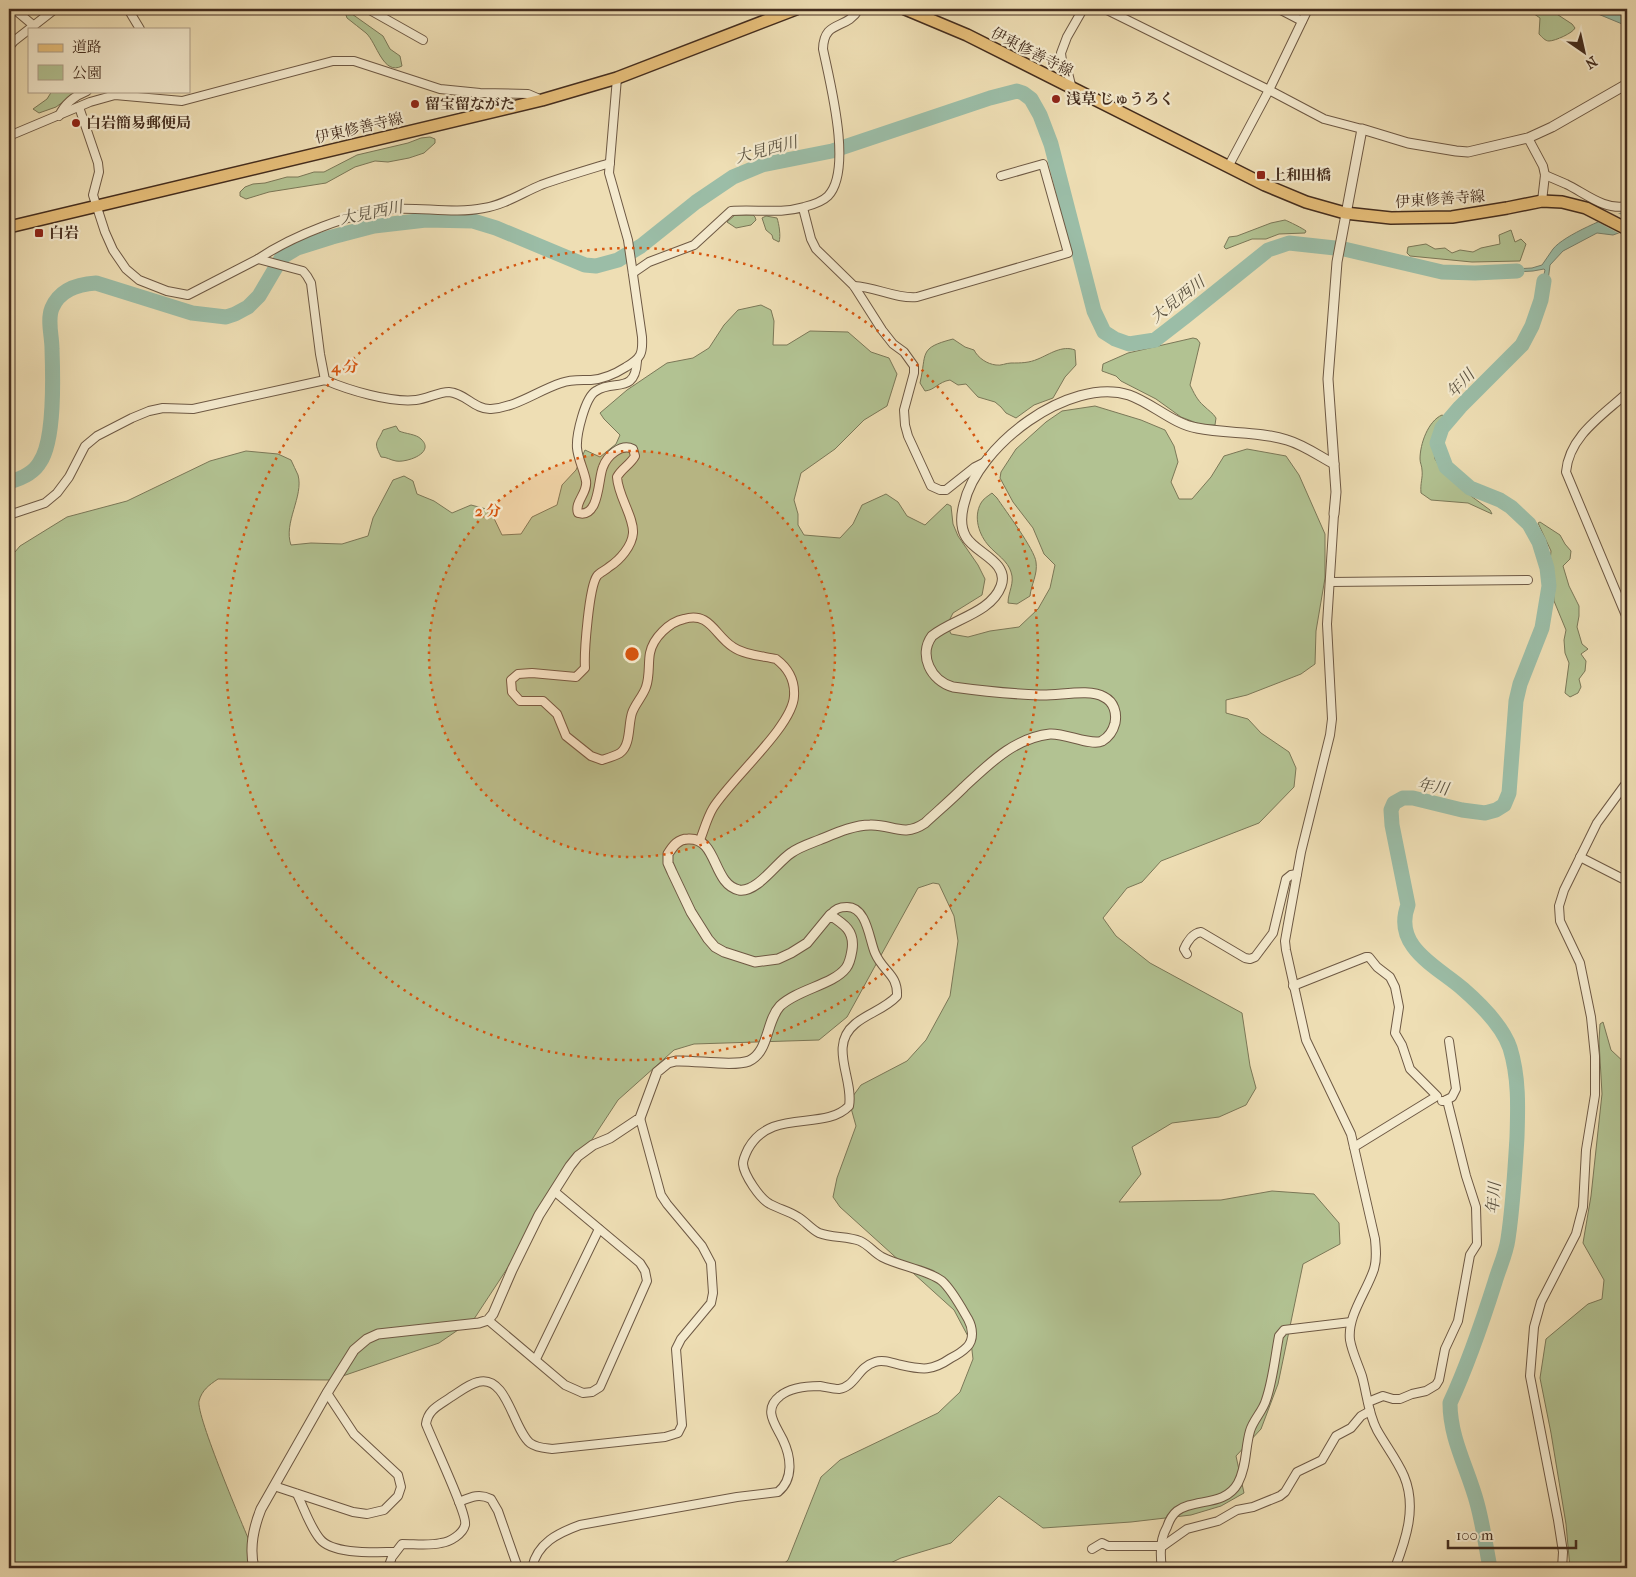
<svg xmlns="http://www.w3.org/2000/svg" width="1636" height="1577" font-family="'IM FELL French Canon','Noto Serif JP',serif">
<style>
.green{fill:#b2c292;stroke:#7b7858}
.water{fill:#9bbda7;stroke:#788370}
.pier{fill:#eedeb4}
.lines{fill:none;stroke-linecap:round;stroke-linejoin:round}
.river{stroke:#9bbda7;stroke-width:15}
.minor-casing{stroke:#6e5944;stroke-width:10}
.tertiary-casing{stroke:#6e5944;stroke-width:11}
.primary-casing{stroke:#442d1e;stroke-width:14}
.minor{stroke:#f4eace;stroke-width:8}
.tertiary{stroke:#f4eace;stroke-width:9}
.primary{stroke:#e7bf7a;stroke-width:11}
.ring{fill:none;stroke:#d8550e;stroke-width:2.5;stroke-dasharray:2.5 5}
.poi-dot{fill:#8f2418;stroke:#f4eace;stroke-width:2}
.labels{text-anchor:middle;stroke-width:4.5;stroke-linejoin:round;paint-order:stroke}
.street-label{font-size:15px;fill:#442d1e;stroke:#f4eace}
.poi-label{font-size:15px;font-weight:bold;fill:#442d1e;stroke:#f4eace;text-anchor:start}
.water-label{font-size:16px;font-style:italic;fill:#5a5140;stroke:#f4eace}
.centre{fill:#d8550e;stroke:#f4eace;stroke-width:2.5}
.ring-label{font-size:15px;text-anchor:middle;font-weight:bold;fill:#d8550e;stroke:#f4eace;stroke-width:4.5;stroke-linejoin:round;paint-order:stroke}
</style>
<rect width="100%" height="100%" fill="#eedeb4"/>
<filter id="stains"><feTurbulence type="fractalNoise" baseFrequency=".004" numOctaves="4"/><feColorMatrix values="0 0 0 0 .2 0 0 0 0 .09 0 0 0 0 .02 0 0 0 .5 -.17"/></filter>
<radialGradient id="worn" r=".72"><stop offset=".6" stop-color="#630" stop-opacity="0"/><stop offset="1" stop-color="#630" stop-opacity=".3"/></radialGradient>
<g class="green">
<path d="M736,9H781C766,13 750,11 735,13L732,12Z"/>
<path d="M1527,9H1549L1572,24L1575,28C1573,33 1555,41 1549,41C1545,41 1542,37 1539,34L1540,18Z"/>
<path d="M348,13L352,14L383,36L390,49L400,56L402,66C383,76 377,43 366,33C360,28 353,23 347,18L346,15Z"/>
<path d="M52,91H78L56,107L39,113L33,109L47,99Z"/>
<path d="M430,137L435,139V143L424,153L409,158L388,162L375,161L355,167L326,183L269,192L246,199L240,196V192L245,187L253,184L265,183L287,177H298L314,172H324L357,155L408,143L421,138Z"/>
<path d="M735,215H753L755,217L756,220L751,225L736,228L727,222Z"/>
<path d="M766,216L777,218C779,224 781,236 779,242L773,239L772,235L766,230L762,218Z"/>
<path d="M1285,220C1288,221 1304,229 1306,231L1305,233L1279,234L1266,239H1252L1226,249L1224,247L1229,237L1237,236L1271,223Z"/>
<path d="M1511,230L1515,242L1521,239L1526,244L1520,261L1472,262L1410,256L1407,253L1408,247L1426,244L1435,249L1445,248L1452,253L1460,250L1473,252L1481,248L1500,244L1499,235Z"/>
<path d="M761,305L771,310L774,321L773,345H787L810,331L848,332L871,352L889,358L897,374L887,406L864,420L835,449L801,473L794,500L798,514V525L804,535L840,538L853,524L862,505L886,494L898,502L907,516L925,525L947,504L951,506L953,524L958,536L978,565L985,579L982,595L953,613L947,625L951,634L968,637L990,631L1019,627L1038,609L1050,588L1055,565L1044,554L1033,528L1013,502L1000,478L1001,472L1016,449L1046,422L1062,411L1095,406L1141,420L1165,430L1174,446L1178,462L1171,482L1179,499H1192L1211,477L1224,456L1247,449L1286,456L1299,475L1325,534V578L1316,631L1315,664L1301,674L1247,695L1226,700V713L1248,719L1261,733L1289,752L1296,768L1294,787L1259,823L1161,861L1142,882L1127,888L1103,918L1116,936L1150,963L1242,1013L1250,1066L1256,1088L1246,1105L1219,1117L1172,1123L1132,1147L1141,1174L1119,1202L1221,1200L1272,1191L1314,1194L1339,1223L1340,1244L1303,1264L1278,1384L1261,1429L1236,1456L1244,1493L1221,1506L1191,1515L1131,1522L1043,1528L999,1496L951,1543L901,1558L880,1568H779L788,1560L821,1477L840,1460L938,1413L960,1392L973,1359L971,1342L954,1310L840,1207L833,1197L837,1178L856,1126L851,1108L853,1096L861,1085L907,1061L926,1040L950,996L958,941L954,916L939,884L933,883L918,888L847,1017L819,1040L694,1044L674,1050L618,1100L474,1319L439,1343L331,1380L218,1379C209,1385 202,1390 199,1401C196,1416 244,1528 253,1550L256,1568H9V559L20,546L67,517L127,501L210,461L246,451L278,454L291,460C293,465 296,470 298,475C304,496 283,523 291,545L311,543L342,544L368,536L373,518L393,480L404,476L413,481L417,494L434,501L452,513L471,505L490,510L502,535L521,534L532,517L557,505L562,485L576,470L585,450L600,457L616,444L620,435L604,419L600,413L627,390L667,363L693,358L709,348L724,325L738,310Z"/>
<path d="M1193,338L1197,339L1200,343L1190,385C1194,393 1197,400 1204,406C1209,411 1213,413 1216,418L1215,425H1202L1181,417L1156,399L1121,381L1116,376L1102,371L1103,364L1128,353Z"/>
<path d="M953,339L965,347L974,350C978,358 987,364 996,365C1001,366 1006,363 1011,363C1021,363 1029,363 1038,359C1050,354 1062,345 1075,350L1076,365L1065,377L1053,398L1034,405L1016,418L1006,413L1001,407L995,402L978,397L966,384L958,385L950,380C938,382 935,390 925,391L920,383C927,353 918,348 953,339Z"/>
<path d="M1442,415L1446,417L1440,425L1433,443L1435,459L1442,470L1471,496L1490,510L1492,514L1468,503L1431,500L1421,493C1420,483 1423,478 1422,470C1422,466 1420,463 1420,459C1420,444 1428,421 1442,415Z"/>
<path d="M396,426L399,431C406,434 416,434 421,439C436,453 406,463 396,461C390,460 387,457 381,457C373,441 377,444 383,430Z"/>
<path d="M992,493L997,498C1005,510 1035,550 1036,562C1038,574 1031,585 1030,596L1017,604L1008,603C1008,592 1015,583 1011,572C1008,561 996,554 989,546C979,535 973,517 981,503C983,499 988,496 992,493Z"/>
<path d="M1540,522L1560,535L1565,544L1571,551L1570,559L1563,566L1569,586L1579,606V616L1577,627L1582,644L1588,649L1581,654L1586,661L1585,671L1579,679L1581,687L1578,693L1570,697L1565,693L1569,663L1565,653L1564,640L1566,630L1554,601L1553,573L1550,561L1551,551L1538,523Z"/>
<path d="M1603,1022L1611,1050L1627,1065V1568H1570L1566,1524L1551,1433L1540,1378L1546,1339L1588,1304L1602,1299L1604,1280L1583,1243L1591,1196L1602,1094L1599,1041L1600,1024Z"/>
</g>
<g class="water">
<path d="M1586,9H1627V26Z"/>
<path d="M1627,211V230L1613,235L1597,233L1563,251L1550,265L1547,289L1543,302L1538,300L1545,270L1544,269L1533,271L1497,273V270L1532,268L1542,265C1546,260 1549,254 1553,249C1564,235 1610,216 1627,211Z"/>
</g>
<path class="pier" d="M1616,212L1627,218V233L1622,235L1596,221Z"/>
<g class="lines">
<g class="river">
<path d="M9,482C20,479 34,473 40,462C55,440 53,377 52,349C52,336 47,320 52,308C60,289 78,284 96,283L192,313L226,317L235,314L248,307L259,296L282,257L297,248L332,237L374,226L426,220L473,221L496,228L585,265L596,266L618,260L641,246L696,202L733,177L762,165L832,151L990,98L1017,91L1023,93L1031,99L1040,115L1051,144L1094,311L1104,332L1115,339L1129,344L1155,340L1186,316L1268,250L1289,243L1344,249L1442,272L1475,273L1517,271"/>
<path d="M1490,1568C1486,1547 1483,1525 1477,1503C1468,1469 1450,1439 1450,1403C1468,1364 1482,1323 1495,1282C1499,1268 1506,1254 1508,1239C1513,1206 1515,1171 1517,1137C1518,1107 1519,1077 1510,1048C1503,1027 1479,1003 1463,989C1438,967 1392,947 1408,905L1392,825L1391,810L1394,803L1403,798H1413L1462,810L1485,813L1496,810L1504,805L1509,793L1516,701L1520,684L1542,628L1549,586L1547,568L1539,542L1529,524L1511,507L1500,500L1470,488L1446,467L1437,443L1442,428L1460,407L1522,345L1532,326L1541,300L1544,281"/>
</g>
<g class="minor-casing">
<g id="minor">
<path d="M14,9L33,25"/>
<path d="M128,9L140,29"/>
<path d="M368,9L423,40"/>
<path d="M1105,9L1269,90L1308,9"/>
<path d="M1279,9L1302,21"/>
<path d="M928,17L932,9"/>
<path d="M9,47L14,41L55,9"/>
<path d="M1072,89L1067,69L1062,61L1061,53L1067,37L1083,9"/>
<path d="M79,107L98,163L99,172L93,195L105,232L113,250L126,269L139,280L167,291L188,295L258,259L303,271L307,276L311,283L320,354L325,380"/>
<path d="M59,116C65,103 74,96 87,91"/>
<path d="M9,136L90,102L115,95L182,101L333,61H354L440,89L480,93L528,94L542,100"/>
<path d="M1528,138L1543,166L1545,175L1542,201"/>
<path d="M1228,167L1269,90L1324,119L1362,129"/>
<path d="M1545,175C1552,178 1559,181 1566,184C1585,193 1605,211 1627,206"/>
<path d="M803,208L811,239L816,249L854,286L882,330L893,344L904,352L914,366V373L904,410L905,425L908,436L931,486L940,490H946L975,467L985,462"/>
<path d="M258,259C292,236 352,212 393,209C422,207 455,214 484,208C504,205 522,193 541,185C563,177 587,170 610,163"/>
<path d="M633,273L649,262L694,245L731,211C756,209 780,214 804,207C812,205 822,202 828,196C853,170 830,83 823,49C824,19 846,31 859,9"/>
<path d="M854,286C876,287 896,299 917,297L1068,253L1043,164L1001,176"/>
<path d="M637,361C635,395 614,379 596,391C585,397 576,435 577,448C578,459 584,470 586,481C588,493 574,502 578,513C600,519 598,477 603,467C607,456 621,443 633,449L635,456C630,465 622,468 617,477C618,496 634,517 633,533C632,546 620,560 609,567C606,570 599,573 597,576C589,587 584,652 585,668L576,677L532,673L518,674L511,680L512,692L520,701H543L557,714L566,736L591,756L602,760C608,758 615,756 620,753C631,745 628,725 632,713C635,704 643,696 646,687C650,676 648,663 650,653C653,638 669,622 684,619C710,611 715,636 733,647C744,655 763,656 776,659C788,668 795,681 794,696C793,726 730,780 713,808C707,818 704,830 700,840"/>
<path d="M1627,393C1603,415 1569,436 1566,472L1627,618"/>
<path d="M1334,514L1327,624L1332,719L1330,735L1301,852L1288,924L1285,941L1286,950L1306,1040L1351,1134L1375,1239C1376,1249 1377,1259 1374,1269C1367,1291 1347,1316 1350,1340C1352,1352 1358,1364 1362,1376C1367,1394 1368,1413 1377,1430C1386,1446 1397,1460 1404,1476C1417,1507 1406,1539 1395,1568"/>
<path d="M9,515L45,503L57,493L69,477L85,446L97,436L132,418L149,411L163,408L193,409L325,380C348,390 391,403 416,400C427,399 438,392 449,392C465,393 475,410 491,409C517,407 537,391 561,383C571,379 581,380 591,380C604,379 615,374 626,367C641,358 643,354 642,337L628,240L609,173L617,78"/>
<path d="M1330,582L1528,580"/>
<path d="M1580,857L1627,881"/>
<path d="M1187,954L1184,949C1187,942 1193,933 1201,932L1245,958L1250,959L1255,957L1273,933L1286,879L1291,875L1297,874"/>
<path d="M1293,986L1366,957H1369L1377,967L1390,977L1395,987L1399,1007L1395,1033L1402,1045L1410,1069L1437,1096L1354,1147"/>
<path d="M1442,1101H1444L1452,1097L1456,1089L1449,1041"/>
<path d="M488,1320L565,1385L583,1393L592,1392L600,1387L647,1281L645,1271L640,1263L554,1191"/>
<path d="M536,1359L599,1229"/>
<path d="M1368,1402L1383,1396L1393,1399H1400L1412,1394L1426,1391L1436,1385L1439,1380L1445,1349L1458,1321L1470,1255L1477,1244L1476,1207L1466,1176L1447,1100"/>
<path d="M274,1486L353,1512L367,1514L384,1510L398,1496L401,1487L398,1475L354,1434L327,1393"/>
<path d="M297,1494C304,1508 310,1527 320,1539C333,1555 376,1552 395,1552"/>
<path d="M459,1502C471,1497 479,1493 491,1499L498,1511L518,1568"/>
<path d="M1092,1549L1102,1543L1108,1546H1163L1187,1529L1218,1521L1237,1510L1253,1507L1280,1496L1285,1492L1297,1472L1322,1460L1336,1436L1351,1428L1361,1416L1370,1411"/>
<path d="M388,1568L392,1557L402,1544C415,1544 429,1546 441,1543C450,1542 463,1534 465,1525C468,1515 432,1440 426,1424C428,1409 440,1405 451,1397C459,1392 469,1384 478,1382C507,1374 513,1429 530,1443C537,1448 544,1448 552,1449L665,1437L678,1433L682,1425L676,1349L681,1339L711,1303L713,1293L711,1263L702,1246L667,1204L661,1195L640,1118"/>
<path d="M532,1568C537,1543 558,1533 580,1525L737,1497L778,1492C794,1479 791,1457 783,1440C776,1425 762,1410 780,1396C791,1387 807,1386 820,1386C826,1387 833,1389 839,1389C855,1387 858,1367 875,1362C884,1359 892,1363 901,1365C923,1370 932,1371 951,1358C957,1355 962,1352 967,1347C974,1340 973,1328 968,1319C961,1307 952,1290 942,1281C928,1270 899,1266 882,1257C874,1253 869,1245 860,1241C848,1236 832,1238 819,1233C811,1229 805,1221 798,1217C789,1211 779,1209 770,1204C760,1199 744,1175 743,1164C743,1159 746,1153 748,1149C771,1107 824,1132 849,1106C854,1079 828,1046 855,1024C868,1013 885,1009 897,996C898,974 883,972 875,953C869,939 867,907 847,907C839,907 835,909 830,915"/>
<path d="M1162,1568C1160,1555 1160,1539 1167,1527C1169,1521 1172,1515 1177,1511C1194,1498 1225,1507 1238,1483C1247,1466 1245,1448 1250,1431C1253,1420 1263,1411 1266,1400C1273,1380 1275,1357 1279,1336L1284,1330L1351,1322"/>
<path d="M1562,1568L1563,1552L1558,1520L1530,1376L1534,1327L1541,1302L1576,1234L1583,1207L1586,1150L1595,1095V1056L1591,1017L1580,963L1560,921L1559,906L1564,890L1597,823L1627,782"/>
</g>
</g>
<g class="tertiary-casing">
<g id="tertiary">
<path d="M1334,514L1336,492L1328,379L1337,262L1362,129L1408,143L1456,151L1468,152L1528,138L1552,127L1627,84"/>
<path d="M254,1568C249,1548 253,1529 261,1509L327,1393L354,1350L367,1339L378,1334L479,1323L488,1320L493,1314L512,1270L539,1215L570,1166L578,1156L593,1145L610,1138L640,1118L657,1072L668,1063L676,1061C695,1060 733,1067 749,1061C769,1052 766,1021 780,1006C798,989 833,985 846,968C850,963 851,956 852,950C855,931 844,924 830,915L807,943L791,953L778,959L755,962L724,952L715,947L708,939L691,912L672,872L668,863V854C673,846 678,839 688,839C718,837 712,884 739,890C757,893 777,862 791,853C799,847 809,844 819,840C834,834 853,825 870,825C892,824 903,838 925,823C938,811 951,800 964,787C989,764 1014,738 1050,734C1065,733 1091,746 1102,741C1109,737 1113,731 1115,723C1117,713 1114,702 1104,697C1090,688 1058,696 1040,695C1011,694 982,691 953,687C931,681 918,655 932,636C953,619 991,613 1001,586C1010,562 975,553 966,537C960,527 961,515 964,504C977,446 1069,376 1129,395C1152,403 1173,424 1197,428C1227,434 1259,431 1287,440C1304,445 1319,456 1334,464"/>
</g>
</g>
<g class="primary-casing">
<g id="primary">
<path d="M905,9L967,35L1265,185L1306,202L1345,213L1391,218L1452,217L1507,208L1542,201L1562,202L1586,208L1627,229"/>
<path d="M9,227L542,100L617,78L796,9"/>
</g>
</g>
<use href="#minor" class="minor"/>
<use href="#tertiary" class="tertiary"/>
<use href="#primary" class="primary"/>
</g>
<circle cx="632" cy="654" r="203" fill="#d8550e" fill-opacity=".12"/>
<g class="ring">
<circle cx="632" cy="654" r="203"/>
<circle cx="632" cy="654" r="406"/>
</g>
<g class="poi-dot">
<circle cx="1056" cy="99" r="5"/>
<circle cx="415" cy="104" r="5"/>
<circle cx="76" cy="123" r="5"/>
<rect x="1256" y="170" width="10" height="10" rx="2.5"/>
<rect x="34" y="228" width="10" height="10" rx="2.5"/>
</g>
<g class="labels">
<g class="street-label">
<text transform="translate(1032 52) rotate(27)" y="5">伊東修善寺線</text>
<text transform="translate(359 128) rotate(-13)" y="5">伊東修善寺線</text>
<text transform="translate(1440 199) rotate(-4)" y="5">伊東修善寺線</text>
</g>
<g class="poi-label">
<text x="1066" y="104">浅草 じゅうろく</text>
<text x="425" y="109">留宝留ながた</text>
<text x="86" y="128">白岩簡易郵便局</text>
<text x="1271" y="180">上和田橋</text>
<text x="49" y="238">白岩</text>
</g>
<g class="water-label">
<text transform="translate(766 149) rotate(-15)" y="6">大見西川</text>
<text transform="translate(371 212) rotate(-11)" y="6">大見西川</text>
<text transform="translate(1177 299) rotate(-38)" y="6">大見西川</text>
<text transform="translate(1460 383) rotate(-46)" y="6">年川</text>
<text transform="translate(1433 786) rotate(10)" y="6">年川</text>
<text transform="translate(1493 1198) rotate(-86)" y="6">年川</text>
</g>
</g>
<circle cx="632" cy="654" r="8" class="centre"/>
<g class="ring-label">
<text x="345" y="372">4 分</text>
<text x="488" y="516">2 分</text>
</g>
<rect width="1636" height="1577" fill="none" stroke="#eedeb4" stroke-width="30"/>
<rect x="10" y="10" width="1616" height="1557" fill="none" stroke="#442d1e" stroke-width="2.5"/>
<rect x="15" y="15" width="1606" height="1547" fill="none" stroke="#442d1e"/>
<rect x="28" y="28" width="162" height="65" fill="#f4eace" stroke="#ae9e88"/>
<rect x="38" y="44" width="25" height="8" fill="#e7bf7a" stroke="#ae9e88"/>
<text x="72" y="52" font-size="15" fill="#442d1e">道路</text>
<rect x="38" y="65" width="25" height="15" fill="#b2c292" stroke="#ae9e88"/>
<text x="72" y="78" font-size="15" fill="#442d1e">公園</text>
<g transform="translate(1584 52) rotate(146)" stroke="#f4eace" stroke-width="4" paint-order="stroke">
<path d="M0-4L9 19L0 12L-9 19Z" fill="#442d1e"/>
<text y="-8" font-size="14" font-weight="bold" text-anchor="middle" fill="#442d1e">N</text>
</g>
<path d="M1448 1540v8h128v-8" fill="none" stroke="#442d1e" stroke-width="2.5"/>
<text x="1456" y="1540" font-size="15" fill="#442d1e" stroke="#f4eace" stroke-width="4" paint-order="stroke">100 m</text>
<rect width="100%" height="100%" filter="url(#stains)"/>
<rect width="100%" height="100%" fill="url(#worn)"/>
</svg>
